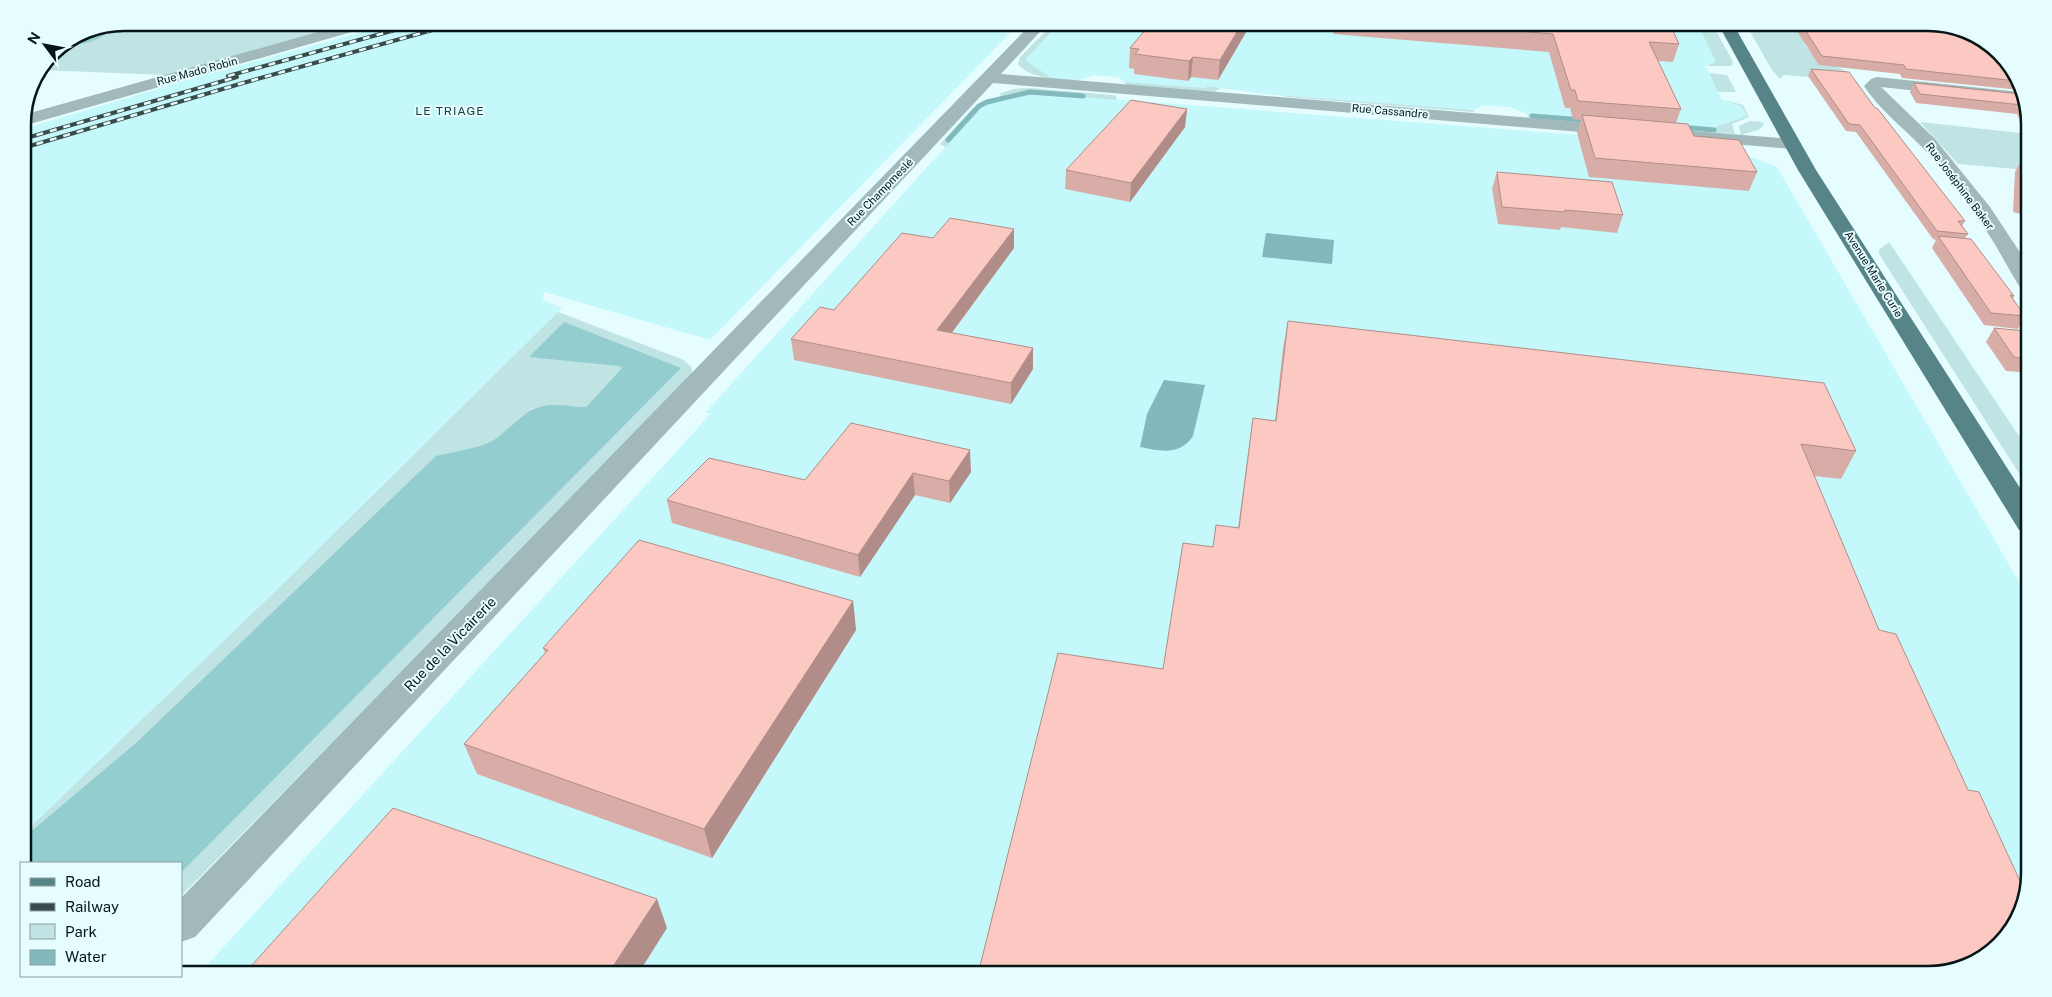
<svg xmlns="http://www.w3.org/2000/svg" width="2052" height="997" font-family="'Public Sans',sans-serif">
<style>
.built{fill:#c4f8fa}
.green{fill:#c0e3e4}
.forest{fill:#94cdcf}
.water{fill:#81b9bc}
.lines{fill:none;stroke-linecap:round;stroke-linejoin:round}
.stream{stroke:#81b9bc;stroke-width:5}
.minor{fill:#a1b9ba;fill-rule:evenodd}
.major{fill:#578587;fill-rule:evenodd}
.rail-casing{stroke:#3a4b4c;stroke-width:4}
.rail{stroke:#e5fdfe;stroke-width:2.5;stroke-dasharray:7;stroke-linecap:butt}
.wall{fill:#d9ada7}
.shaded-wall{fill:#b08d88}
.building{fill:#fcc9c2;stroke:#b08d88}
.labels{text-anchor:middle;stroke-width:4;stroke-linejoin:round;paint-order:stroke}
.far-street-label{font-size:11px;fill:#061516;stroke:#e5fdfe}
.far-neighbourhood-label{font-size:12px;letter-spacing:1px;fill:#1a4041;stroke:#e5fdfe}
.street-label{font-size:14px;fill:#061516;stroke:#e5fdfe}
.rim{fill:none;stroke:#061516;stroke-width:2.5}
</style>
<rect width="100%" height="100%" fill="#e5fdfe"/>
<g class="built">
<path d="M1069,22L1697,23L1716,62L1705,65L1722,100L1742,106L1747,116L1713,128L1527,114L1510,107L1484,105L1473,110L1265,94L1207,86L1206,88L1124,82L1118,77L1093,75L1080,80L1051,78L1024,60L1057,24Z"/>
<path d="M395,23H1020L710,340L544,292L543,300L562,308L290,577L23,834V129L201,76Z"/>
<path d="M1033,93L1723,146L1777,167L2029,599V872L2019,917L1984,957L1928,974H199L678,450L711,413H705L985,103Z"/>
</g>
<g class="green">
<path d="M125,23H356L166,75L41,70L53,52L60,47L73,46L110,30L107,26Z"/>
<path d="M1058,23L1059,24L1025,60L1051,78L1080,80C1064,82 1028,78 1018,64L1020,57L1052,25Z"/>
<path d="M1745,23H1789L1795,25L1799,35L1846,40L1804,44C1813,57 1830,64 1845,70L1829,74L1847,80L1784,75L1780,79L1772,70Z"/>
<path d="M1698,25L1714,27L1733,62L1731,66H1706L1716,62Z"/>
<path d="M1709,73L1727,75L1736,92H1718Z"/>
<path d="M1124,82L1206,88L1207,86L1221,88L1214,92L1128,86Z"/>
<path d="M1030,88L1112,95L1116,96L1117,100L1033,93L986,103L946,147L940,144L972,109L982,103L1002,96L999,94L1013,89Z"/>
<path d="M1278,95L1473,110L1474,112L1288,97Z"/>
<path d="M1721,99L1743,105L1749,117L1732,124L1735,134L1535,118L1529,117L1527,114L1713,128L1747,116L1741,106Z"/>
<path d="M1750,121L1762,122L1764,125L1758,130L1741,135L1739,126Z"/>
<path d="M1920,122L2029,134V170L1958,164Z"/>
<path d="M1889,242L2029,451V489L1879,254V250Z"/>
<path d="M558,312L684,360L692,368L691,375L682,387L181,896V873L680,368L619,366L622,368L586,407L544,406L533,408L511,428L492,441L476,447L137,742L23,838V834L290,577Z"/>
</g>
<g class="forest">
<path d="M107,26L110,30C99,43 76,45 60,47L86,30Z"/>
<path d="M564,322L681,368L181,873V863H23V838L137,742L436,456C454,452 475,449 492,441C506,433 525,411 536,408C551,402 570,407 586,407L622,368L619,366L529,357Z"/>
</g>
<g class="water">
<path d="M1266,233L1334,240L1332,264L1262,257Z"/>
<path d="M1164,380L1205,385L1193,436C1180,456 1160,451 1140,447L1147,414Z"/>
</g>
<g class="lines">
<g class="stream">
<path d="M1532,116L1584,120"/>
<path d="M1679,127L1714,130"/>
<path d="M948,140L979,106L987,102L1030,92L1083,96"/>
</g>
<g class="minor">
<path d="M353,22H378L376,25L23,126V115Z"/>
<path d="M1033,22H1049L1001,74L1616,125L1622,126L1625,130L1622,134L1616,135L993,83L195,937L181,942V898Z"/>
<path d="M1877,77L2020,92L2024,102H2022L1881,87L1935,139L1990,207L2029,266V290L2021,289C2012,275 2004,260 1996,246C1978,217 1959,190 1937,164C1915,136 1884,116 1864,86L1871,79Z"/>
<path d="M1656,128L1792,139L1798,140L1801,144L1798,148L1792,149L1650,137L1647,133L1650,129Z"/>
</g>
<path class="major" d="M1717,22H1732L1816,170L2029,502V532L2019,530L1798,170Z"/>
<g class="rail-casing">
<g id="rail">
<path d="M228,76L424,22"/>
<path d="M23,139L237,77"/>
<path d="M23,148L243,83L461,22"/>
</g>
</g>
<use href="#rail" class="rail"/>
</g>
<g class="wall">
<path d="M1252,22L1218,80L1191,77L1188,81L1134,74V69L1129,68L1130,48Z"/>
<path d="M1335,22H1669L1679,44L1673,62L1658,61L1681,109L1676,123L1694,136L1757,172L1749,191L1589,177L1577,133L1581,120L1573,119L1570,108H1565L1549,52L1333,34Z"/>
<path d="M1791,22H1891L2012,68L2020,90L1902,78L1900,74L1819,65Z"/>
<path d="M1811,69L1875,108L1965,221L1962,226L1968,234L1965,238L2014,296L2013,299L2025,316L2018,329L1984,325L1932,248L1936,240L1933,239L1856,132L1846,131L1808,76Z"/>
<path d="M1914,83L2021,94L2029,118L2018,117L2017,114L1916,103L1910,92Z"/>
<path d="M1187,109L1185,127L1130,202L1065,189L1066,170Z"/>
<path d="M2022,159L2029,168V216L2013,212L2015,172Z"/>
<path d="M1497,172L1623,215L1617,233L1561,227L1560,230L1498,224L1492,189Z"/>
<path d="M1014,229V248L952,333L1033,348V369L1011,404L794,360L791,339L834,310L933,238Z"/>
<path d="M1288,321L1856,451L1841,479L1814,476L1163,669L1213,547L1238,528L1253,418L1275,421L1283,348Z"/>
<path d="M1994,328L2024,331L2026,328L2029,333V420L2023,411L2020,372L2006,371L1986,342Z"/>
<path d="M851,423L971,472L950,503L915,495L860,577L672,523L667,500L805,480Z"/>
<path d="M853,601L856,630L712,858L477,774L464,744L545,653L543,648Z"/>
</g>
<g class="shaded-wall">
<path d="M1243,22H1252L1218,80L1220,60Z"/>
<path d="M1193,57L1191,77L1188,81L1189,61Z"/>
<path d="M1187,109L1185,127L1130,202L1131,183Z"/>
<path d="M1014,229V248L938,351L937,330Z"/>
<path d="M1033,348V369L1011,404V383Z"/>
<path d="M970,450L971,472L950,503L949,481Z"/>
<path d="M913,473L915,495L860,577L858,555Z"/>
<path d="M853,601L856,630L712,858L704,829Z"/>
<path d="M657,899L667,928L638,974H608Z"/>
</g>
<g class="building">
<path d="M1152,22H1243L1220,60L1193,57L1189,61L1135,54L1139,49L1130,48Z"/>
<path d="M1405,22H1669L1679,44L1649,42L1681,109L1578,101L1575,90H1571L1553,34Z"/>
<path d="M1800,22H1891L1899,24L1944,26L1972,33L2012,68L2017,81L1906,69L1904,65L1822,56Z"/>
<path d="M1811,69L1849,72L1875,108L1878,109L1965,221H1958L1968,234L1937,231L1860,125L1849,124Z"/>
<path d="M1914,83L2021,94L2026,108H2023L2022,105L1920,94Z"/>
<path d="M1131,100L1187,109L1131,183L1066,170Z"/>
<path d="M1582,115L1688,124L1694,136L1739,140L1757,172L1595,158Z"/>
<path d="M2022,159L2029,168V201L2021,199Z"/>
<path d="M1497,172L1612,182L1623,215L1565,210V212L1502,207Z"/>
<path d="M950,218L1014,229L937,330L1033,348L1011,383L791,339L820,307L834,310L902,233L933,238Z"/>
<path d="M1938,236L1971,239L2014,296L2010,295L2025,316L1991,313Z"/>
<path d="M1288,321L1824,383L1856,451L1801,444L1879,630L1896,634L1968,790L1979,792L2025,892L2019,917L1984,957L1928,974H978L1058,653L1163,669L1183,543L1213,547L1216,525L1239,528L1253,418L1276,421Z"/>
<path d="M1994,328L2026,331V328L2029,333V370L2028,359L2014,357Z"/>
<path d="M851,423L970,450L949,481L913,473L858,555L667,500L709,458L805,480Z"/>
<path d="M639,540L853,601L704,829L464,744L548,650L543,648Z"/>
<path d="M393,808L657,899L608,974H244Z"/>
</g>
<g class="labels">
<g class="far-street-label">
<text transform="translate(197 71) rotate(-15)" y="4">Rue Mado Robin</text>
<text transform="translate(1390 111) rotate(5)" y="4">Rue Cassandre</text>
<text transform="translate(1960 186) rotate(53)" y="4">Rue Joséphine Baker</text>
<text transform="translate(880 192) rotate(-46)" y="4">Rue Champmeslé</text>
<text transform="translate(1874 274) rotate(58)" y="4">Avenue Marie Curie</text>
</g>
<g class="far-neighbourhood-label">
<text x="450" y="115">LE TRIAGE</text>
</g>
<g class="street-label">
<text transform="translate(450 644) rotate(-46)" y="5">Rue de la Vicairerie</text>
</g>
</g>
<path d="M0 0H2052V997H0ZM124 31H1928A93 93 0 0 1 2021 124V873A93 93 0 0 1 1928 966H124A93 93 0 0 1 31 873V124A93 93 0 0 1 124 31Z" fill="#e5fdfe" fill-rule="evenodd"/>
<path class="rim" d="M124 31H1928A93 93 0 0 1 2021 124V873A93 93 0 0 1 1928 966H124A93 93 0 0 1 31 873V124A93 93 0 0 1 124 31Z"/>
<rect x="20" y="862" width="162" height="115" fill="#e5fdfe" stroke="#8ca0a1"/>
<rect x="30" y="878" width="25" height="8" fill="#578587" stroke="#8ca0a1"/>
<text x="65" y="887" font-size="15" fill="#061516">Road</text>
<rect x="30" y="903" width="25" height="8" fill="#3a4b4c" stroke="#8ca0a1"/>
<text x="65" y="912" font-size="15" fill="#061516">Railway</text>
<rect x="30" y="924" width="25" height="15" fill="#c0e3e4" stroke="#8ca0a1"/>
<text x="65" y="937" font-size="15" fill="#061516">Park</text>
<rect x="30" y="950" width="25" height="15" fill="#81b9bc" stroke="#8ca0a1"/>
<text x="65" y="962" font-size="15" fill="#061516">Water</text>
<g transform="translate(45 45) rotate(302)" stroke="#e5fdfe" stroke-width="4" paint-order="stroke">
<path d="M0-4L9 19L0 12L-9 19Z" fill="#061516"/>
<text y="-8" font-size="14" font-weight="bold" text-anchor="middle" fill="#061516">N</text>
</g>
</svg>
